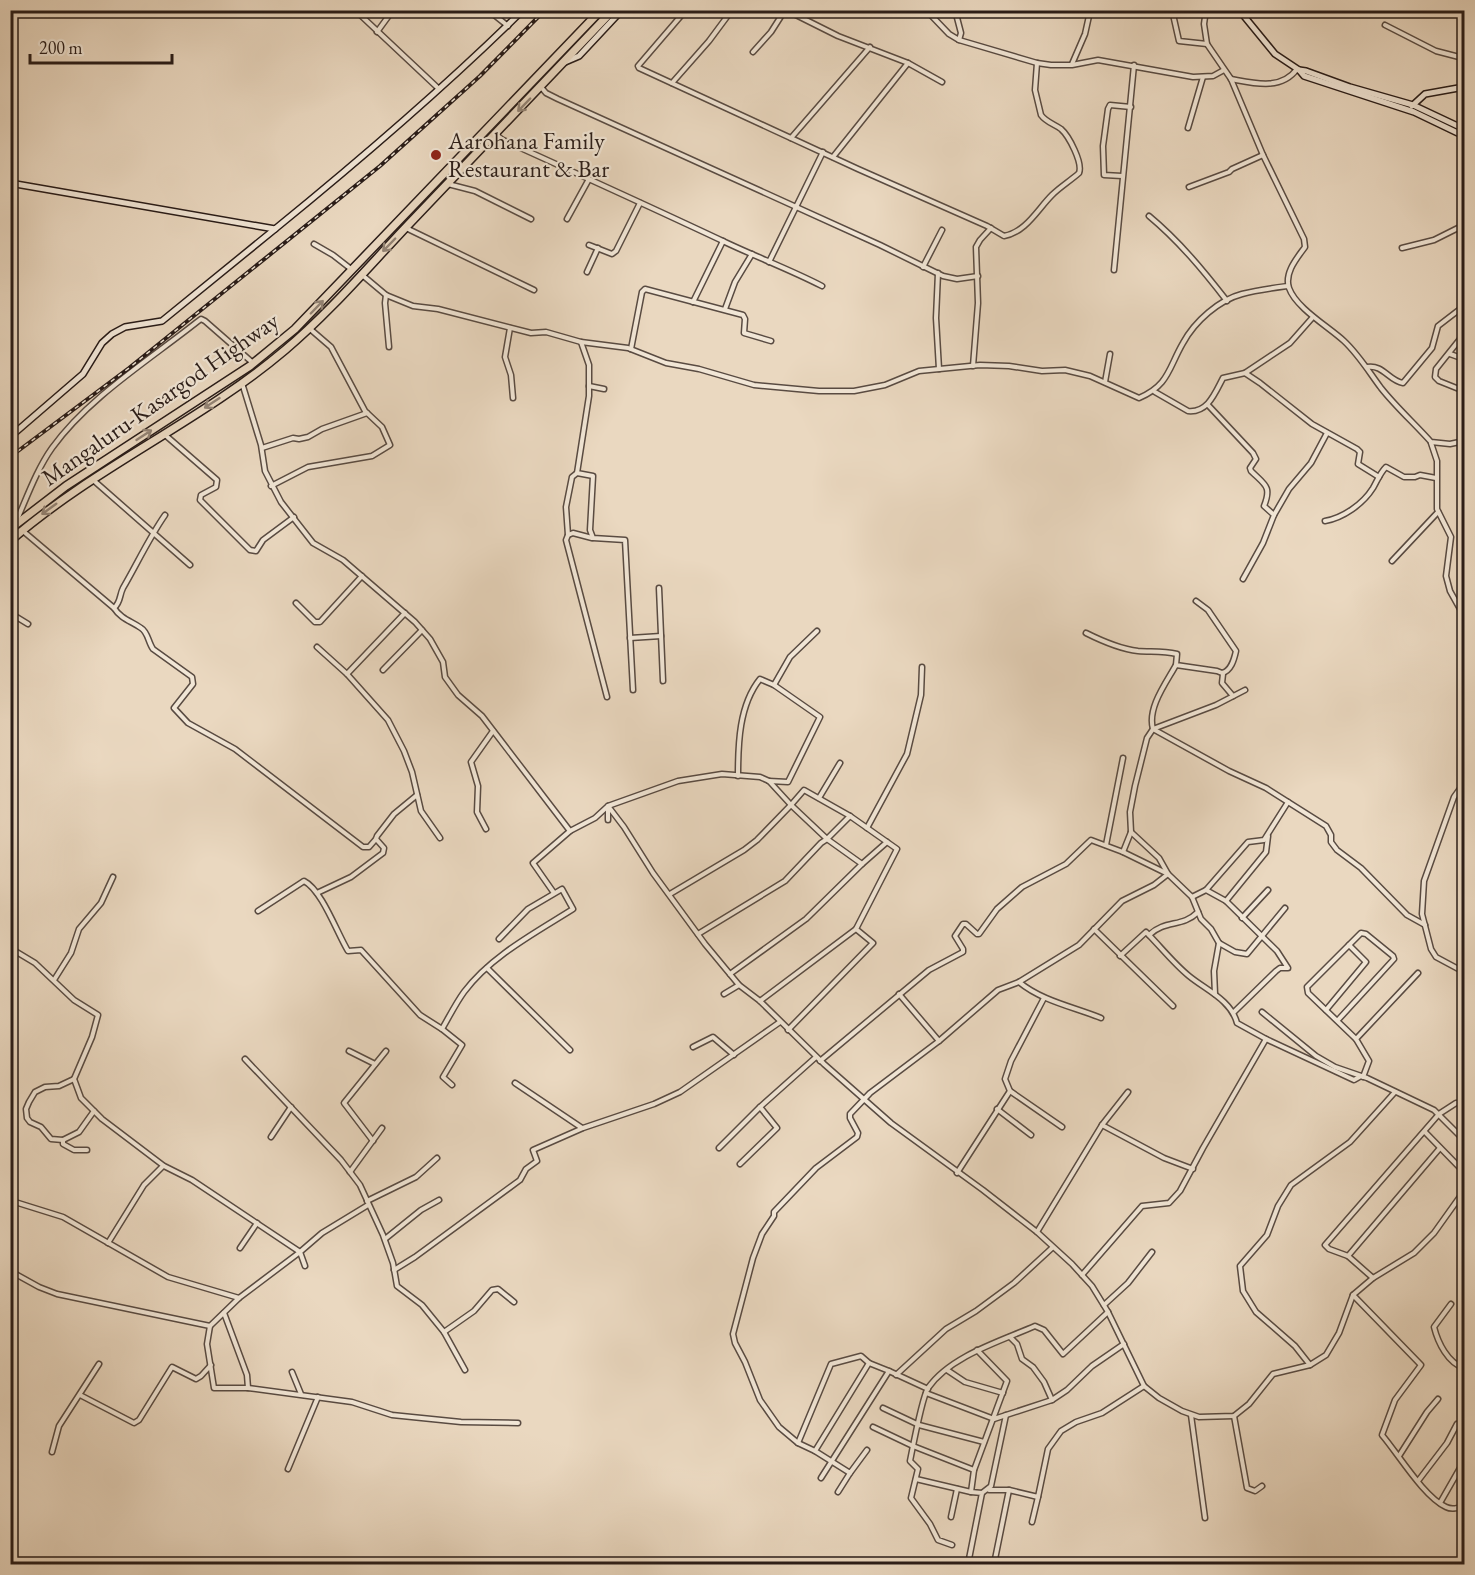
<svg xmlns="http://www.w3.org/2000/svg" width="1475" height="1575" font-family="'EB Garamond',serif">
<style>
.lines{fill:none;stroke-linecap:round;stroke-linejoin:round}
.street-casing{stroke:#594b42;stroke-width:7}
.secondary-casing{stroke:#291c18;stroke-width:8}
.highway-casing{stroke:#291c18;stroke-width:10}
.street{stroke:#f1e6d6;stroke-width:4}
.secondary{stroke:#f1e6d6;stroke-width:5}
.highway{stroke:#ead8c0;stroke-width:7}
.rail-casing{stroke:#291c18;stroke-width:4}
.rail{stroke:#f1e6d6;stroke-width:1.5;stroke-dasharray:4.5;stroke-linecap:butt}
.oneway{stroke:#938374}
.poi-dot{fill:#8f2418;stroke:#f1e6d6;stroke-width:2}
.labels{text-anchor:middle;stroke-width:4.5;stroke-linejoin:round;paint-order:stroke}
.poi-label{font-size:24px;fill:#291c18;stroke:#f1e6d6;text-anchor:start}
.street-label{font-size:24px;fill:#291c18;stroke:#f1e6d6}
</style>
<rect width="100%" height="100%" fill="#ead8c0"/>
<filter id="stains"><feTurbulence type="fractalNoise" baseFrequency=".00333" numOctaves="4"/><feColorMatrix values="0 0 0 0 .2 0 0 0 0 .09 0 0 0 0 .02 0 0 0 .5 -.17"/></filter>
<radialGradient id="worn" r=".72"><stop offset=".6" stop-color="#630" stop-opacity="0"/><stop offset="1" stop-color="#630" stop-opacity=".3"/></radialGradient>
<g class="lines">
<g class="street-casing">
<g id="street">
<path d="M355,10L439,89"/>
<path d="M488,10L508,26"/>
<path d="M686,10L638,66L639,68L858,169L987,226L1004,236C1026,232 1037,210 1052,195C1060,187 1070,181 1079,173C1083,163 1069,136 1061,129C1054,124 1046,122 1041,115L1035,90L1037,63"/>
<path d="M786,10L838,36L908,63L942,82"/>
<path d="M926,10L949,34L959,40L1037,63L1051,65H1072L1098,60L1193,77L1213,76L1224,70"/>
<path d="M955,10L961,33L959,40"/>
<path d="M1172,10L1179,41L1207,44"/>
<path d="M1206,10L1204,24L1207,44L1231,79L1263,155L1304,239L1305,247C1297,258 1284,273 1289,288C1296,308 1329,327 1344,341C1359,355 1369,372 1381,388C1396,407 1415,424 1431,442L1450,444L1464,441"/>
<path d="M1464,10V11"/>
<path d="M1385,25L1436,51L1463,58"/>
<path d="M377,32L393,10"/>
<path d="M753,52L771,32L785,10"/>
<path d="M1464,58V39"/>
<path d="M1072,64L1085,34L1089,16L1093,10"/>
<path d="M1231,79C1253,83 1281,91 1297,69"/>
<path d="M672,83L709,41L732,10"/>
<path d="M541,87L546,93L558,99L880,245L943,276L957,279L978,276"/>
<path d="M1188,128L1203,77"/>
<path d="M496,135L503,140C578,174 653,208 727,243C759,258 791,270 822,286"/>
<path d="M791,138L870,47"/>
<path d="M833,157L908,63"/>
<path d="M1122,176L1104,175L1103,146L1108,109L1110,105L1131,107"/>
<path d="M448,184L475,191L531,219"/>
<path d="M1189,187L1229,172L1232,169L1263,155"/>
<path d="M1149,216C1179,241 1203,270 1227,301"/>
<path d="M567,219L589,179"/>
<path d="M406,228L534,290"/>
<path d="M314,244L333,255L351,269"/>
<path d="M589,245L612,254L616,251L640,203"/>
<path d="M1402,248L1434,240L1464,225"/>
<path d="M769,262L823,152"/>
<path d="M923,267L942,230"/>
<path d="M1114,270L1134,65"/>
<path d="M587,272L598,248"/>
<path d="M938,273L936,318L939,369"/>
<path d="M361,274L386,295L413,306L438,309L531,333L546,332L581,342L628,348L666,363L699,369L754,385L819,391H854L885,385L919,371L980,365L1009,366L1042,371L1065,370L1090,376L1139,398C1169,385 1168,369 1183,343C1195,321 1219,300 1242,294C1257,290 1273,288 1288,286"/>
<path d="M386,295L385,303L389,347"/>
<path d="M693,302L723,241"/>
<path d="M725,309L735,282L752,254"/>
<path d="M510,328L505,357L511,375L513,398"/>
<path d="M1464,334L1436,369L1435,377L1439,381L1464,391"/>
<path d="M581,342L589,365V396L577,473L593,476L590,530L593,538L625,540L633,690"/>
<path d="M631,349L642,292L645,289L743,315L745,319L744,333L771,341"/>
<path d="M1450,354L1464,359"/>
<path d="M973,366L978,303L976,247L980,240L991,228"/>
<path d="M1367,367C1383,364 1389,381 1403,383L1432,348L1438,326L1464,306"/>
<path d="M1245,373L1260,383L1312,424L1357,449L1360,452L1358,464L1379,477"/>
<path d="M1105,382L1110,354"/>
<path d="M242,383L261,445L265,471L281,502L313,543L343,560L415,622L430,639L443,662L445,677L458,695L482,716L570,831L595,818L608,806L624,827L653,873L705,944L739,985L760,1001L824,1064L891,1123L983,1190L1037,1232L1072,1264L1092,1286L1108,1312L1144,1386L1159,1398L1182,1411L1199,1417L1234,1416L1249,1404L1273,1374L1310,1365L1326,1355L1339,1333L1353,1295L1373,1278L1414,1253L1434,1233L1464,1191"/>
<path d="M589,386L604,389"/>
<path d="M1155,392L1188,411C1208,413 1215,393 1223,378L1245,373L1290,343L1313,317"/>
<path d="M1208,405L1253,453L1256,459L1250,468L1251,471C1265,485 1272,486 1264,506L1274,515L1263,543L1243,579"/>
<path d="M164,434L217,480L216,487L201,495L200,500L250,550L256,551L263,540L294,517"/>
<path d="M1431,443L1437,461V509L1451,537L1446,576L1450,591L1464,616"/>
<path d="M262,448L293,438L299,439L308,437L322,429L367,413"/>
<path d="M92,479L190,565"/>
<path d="M271,486L308,467L372,456L390,445L382,427L365,411L331,347L309,328"/>
<path d="M1274,515L1289,489L1311,463L1327,433"/>
<path d="M1325,521C1343,518 1363,504 1373,488C1377,481 1380,473 1386,467L1404,477H1415L1420,475L1436,478"/>
<path d="M16,522C27,497 37,469 52,448C88,398 149,360 197,322L201,319L205,321L253,363"/>
<path d="M23,531L114,608C121,619 131,621 141,628C148,632 148,642 153,649L192,677L193,684L174,708L188,723L235,749L363,847H369L376,839"/>
<path d="M568,535L566,507L572,477L577,473"/>
<path d="M592,538L573,533L568,535L566,540L607,697"/>
<path d="M1392,561L1438,512"/>
<path d="M659,588L663,681"/>
<path d="M296,603L315,622H320L362,576"/>
<path d="M114,608C121,602 119,596 123,588C137,564 149,538 165,515"/>
<path d="M10,613L28,624"/>
<path d="M1086,633C1102,641 1120,649 1138,651C1151,652 1163,651 1177,654L1176,665L1217,671L1222,673C1231,671 1234,660 1236,651L1208,610L1196,601"/>
<path d="M630,638L661,636"/>
<path d="M317,647L347,674L388,720L404,751L412,772L421,811L440,838"/>
<path d="M1176,665C1166,683 1147,708 1153,729L1229,771L1266,788L1326,826L1331,835V842L1337,850L1361,868L1407,915L1425,925"/>
<path d="M383,670L422,630"/>
<path d="M347,674L405,613"/>
<path d="M1223,674L1222,683L1233,696"/>
<path d="M774,685L790,657L817,631"/>
<path d="M738,776C738,744 739,705 760,679L774,685L820,717L788,782L769,781"/>
<path d="M1464,783L1454,797L1424,881L1422,914L1431,949L1436,957L1464,972"/>
<path d="M819,798L840,763"/>
<path d="M608,820V806L678,781L722,774L760,777L769,781L791,805L804,790L850,816L897,849L856,929L873,943L788,1030"/>
<path d="M867,828L907,754L921,695L922,667"/>
<path d="M486,829L477,812L478,786L471,762L493,731"/>
<path d="M1106,845L1123,758"/>
<path d="M1123,852L1131,832L1130,812L1135,786L1147,738L1153,729L1216,705L1245,690"/>
<path d="M317,893L351,877L383,853L384,848L376,839L377,836L394,814L417,795"/>
<path d="M554,893L533,863L570,831"/>
<path d="M670,894L744,850L757,840L791,805L827,839L850,816"/>
<path d="M1192,897L1206,890"/>
<path d="M1226,901L1266,852L1268,836"/>
<path d="M258,911L301,883L304,881C322,890 337,933 348,951L361,950L420,1015L442,1029L462,1045L443,1077L452,1085"/>
<path d="M1242,918L1268,890"/>
<path d="M1094,929L1173,1006"/>
<path d="M698,934L785,881L821,843L827,839L862,864L887,842"/>
<path d="M1149,935C1166,919 1182,928 1198,912"/>
<path d="M10,948L35,963L74,1000L98,1015L92,1037L74,1079L81,1098L102,1119L164,1166L192,1180L300,1252L239,1298L210,1326L207,1344L214,1388H248L352,1402L392,1415L461,1422L518,1423"/>
<path d="M1120,956L1146,932C1160,946 1174,964 1189,976C1206,990 1231,1000 1237,1023L1266,1039L1354,1080L1361,1076"/>
<path d="M487,968L570,1050"/>
<path d="M730,974L806,919L862,864"/>
<path d="M54,980L71,953L79,929L101,903L113,877"/>
<path d="M1019,982C1042,1001 1074,1007 1101,1018"/>
<path d="M724,994L739,985"/>
<path d="M899,994L939,1041"/>
<path d="M1215,994L1214,971L1219,943"/>
<path d="M1044,998L1011,1061L1005,1079L1010,1091L1062,1127"/>
<path d="M760,1001L856,929"/>
<path d="M1326,1010L1366,962L1349,945"/>
<path d="M1234,1012L1276,971L1280,968H1288L1277,951L1226,901L1206,890L1248,842L1264,840L1288,802"/>
<path d="M1262,1012L1316,1056L1335,1067L1367,1078L1434,1110L1464,1140"/>
<path d="M1338,1020L1394,959L1393,956L1366,934L1361,933L1307,987L1308,993L1356,1039"/>
<path d="M442,1029C449,1017 456,1003 464,992C491,956 535,933 573,909L562,889L528,909L499,939"/>
<path d="M693,1047L713,1037L734,1055"/>
<path d="M349,1051L375,1064"/>
<path d="M245,1059L341,1160L360,1185L383,1235L393,1263L397,1286L422,1305L444,1332L465,1370"/>
<path d="M820,1061L929,970L963,952V949L955,936L963,924H966L977,934H979L997,909L1022,887L1066,864L1091,840L1123,852L1168,874L1192,897L1201,919L1211,929L1219,943L1235,952L1247,954L1285,908"/>
<path d="M1363,1077L1369,1061L1356,1039L1418,973"/>
<path d="M515,1083L582,1128"/>
<path d="M997,1109L1031,1135"/>
<path d="M1102,1125L1164,1158L1193,1169"/>
<path d="M1425,1132L1464,1172"/>
<path d="M271,1137L291,1107"/>
<path d="M63,1140L51,1139L41,1127L30,1122L27,1118L26,1109L29,1102L35,1092L45,1087L59,1086L74,1079"/>
<path d="M373,1141L344,1103L386,1051"/>
<path d="M719,1148L760,1107"/>
<path d="M87,1150H74L63,1144V1140L79,1132L94,1111"/>
<path d="M740,1164L777,1128L760,1107L816,1057"/>
<path d="M350,1172L382,1128"/>
<path d="M957,1173L1010,1091"/>
<path d="M367,1201L416,1177L437,1158"/>
<path d="M15,1202L63,1217L168,1277L239,1298"/>
<path d="M1037,1232L1102,1125L1128,1092"/>
<path d="M385,1239L421,1210L439,1200"/>
<path d="M108,1243L144,1185L163,1166"/>
<path d="M240,1248L257,1223"/>
<path d="M1348,1256L1440,1148"/>
<path d="M305,1266L300,1252L322,1233L368,1205"/>
<path d="M394,1270L415,1257L520,1180L526,1169L537,1161L533,1150L583,1128L654,1104L680,1092L780,1022"/>
<path d="M10,1271L39,1287L57,1294L210,1326"/>
<path d="M1082,1275L1142,1206L1169,1203L1180,1191L1203,1148L1266,1039"/>
<path d="M1373,1278L1348,1256L1329,1249L1325,1245L1439,1114L1456,1103L1464,1102"/>
<path d="M1353,1295L1421,1365L1395,1400L1382,1435C1399,1455 1424,1497 1446,1507C1452,1510 1458,1508 1464,1506"/>
<path d="M1451,1304L1434,1327C1438,1343 1448,1363 1464,1368"/>
<path d="M1104,1305L1128,1283L1152,1252"/>
<path d="M224,1313L247,1375L248,1388"/>
<path d="M444,1332L474,1311L492,1290L498,1289L514,1302"/>
<path d="M1010,1337L1017,1344L1022,1359L1033,1367L1044,1382L1052,1400"/>
<path d="M1310,1365L1295,1346L1256,1312L1243,1291L1240,1266L1267,1235L1278,1206L1291,1185L1350,1142L1395,1092"/>
<path d="M947,1370L965,1382L1003,1393"/>
<path d="M292,1372L301,1394"/>
<path d="M896,1375L946,1329L976,1311L1014,1283L1052,1248"/>
<path d="M926,1393L994,1419L1052,1400L1067,1390L1092,1366L1124,1344"/>
<path d="M80,1395L134,1423L139,1420L172,1367L196,1379L201,1376L211,1365"/>
<path d="M883,1408L919,1425L984,1442"/>
<path d="M1191,1415L1205,1518"/>
<path d="M1234,1416L1247,1488L1255,1491L1262,1486"/>
<path d="M873,1427L913,1446L974,1470"/>
<path d="M798,1443L831,1364L861,1356L869,1363"/>
<path d="M867,1450L850,1473L815,1451L869,1363L889,1371"/>
<path d="M815,1451L798,1443L779,1427L760,1400L745,1362L735,1343L733,1334L753,1258L762,1234L774,1216V1212L816,1168L857,1137L858,1133L850,1118V1114L870,1093L939,1041L998,990L1019,982L1079,945L1122,901L1154,885L1168,874L1159,858L1131,832"/>
<path d="M52,1452L59,1426L99,1364"/>
<path d="M1399,1456L1427,1412L1438,1399"/>
<path d="M288,1469L318,1397"/>
<path d="M821,1478L889,1371L928,1389"/>
<path d="M916,1479L971,1492"/>
<path d="M1418,1481L1447,1443L1457,1424"/>
<path d="M989,1490H1009"/>
<path d="M838,1492L850,1473"/>
<path d="M982,1493L991,1486L1006,1415"/>
<path d="M1440,1503L1464,1461"/>
<path d="M951,1517L957,1489"/>
<path d="M1032,1522L1038,1497"/>
<path d="M952,1545L938,1540L930,1524L911,1498L918,1469L910,1461C913,1446 922,1398 928,1388C950,1356 1001,1341 1035,1326L1044,1330L1063,1354L1108,1312"/>
<path d="M968,1564L982,1493L971,1492L974,1470L1007,1381L977,1350"/>
<path d="M994,1564L1009,1490L1038,1497L1048,1449L1061,1431L1076,1422L1102,1413L1144,1386"/>
</g>
</g>
<g class="secondary-casing">
<g id="secondary">
<path d="M1239,10L1275,54L1299,70L1304,76L1414,112L1464,136"/>
<path d="M565,62L579,56L622,10"/>
<path d="M1299,70L1306,71L1350,87L1413,105L1464,129"/>
<path d="M1412,106L1425,94L1464,87"/>
<path d="M10,183L275,229C361,159 444,88 523,10"/>
<path d="M10,437L83,374L102,343L112,334L125,327L162,321L275,229"/>
</g>
</g>
<g class="highway-casing">
<g id="highway">
<path d="M10,529L66,486L250,366L295,329L601,10"/>
<path d="M10,541C95,467 200,422 285,350C330,312 369,266 409,224C477,153 545,82 613,10"/>
</g>
</g>
<use href="#street" class="street"/>
<use href="#secondary" class="secondary"/>
<use href="#highway" class="highway"/>
<g class="rail-casing">
<path id="rail" d="M10,457L129,368L380,166L480,76L545,10"/>
</g>
<use href="#rail" class="rail"/>
</g>
<defs><path id="oneway-shaft" d="M-6 0H5M1.5-3L5.5 0L1.5 3" fill="none" stroke-width="1.6" stroke-linecap="round" stroke-linejoin="round" transform="scale(1.5)"/></defs>
<g class="oneway">
<use href="#oneway-shaft" transform="translate(524 105) rotate(134)"/>
<use href="#oneway-shaft" transform="translate(389 245) rotate(134)"/>
<use href="#oneway-shaft" transform="translate(317 307) rotate(-46)"/>
<use href="#oneway-shaft" transform="translate(212 403) rotate(147)"/>
<use href="#oneway-shaft" transform="translate(144 435) rotate(-33)"/>
<use href="#oneway-shaft" transform="translate(49 509) rotate(144)"/>
</g>
<circle class="poi-dot" cx="436" cy="155" r="6"/>
<g class="labels">
<g class="poi-label">
<text x="448" y="149">Aarohana Family<tspan x="448" dy="28">Restaurant &amp; Bar</tspan></text>
</g>
<g class="street-label">
<text transform="translate(160 399) rotate(-35)" y="8">Mangaluru-Kasargod Highway</text>
</g>
</g>
<rect width="1475" height="1575" fill="none" stroke="#ead8c0" stroke-width="36"/>
<rect x="12" y="12" width="1451" height="1551" fill="none" stroke="#291c18" stroke-width="3"/>
<rect x="18" y="18" width="1439" height="1539" fill="none" stroke="#291c18" stroke-width="1.5"/>
<path d="M30 54v9h142v-9" fill="none" stroke="#291c18" stroke-width="3"/>
<text x="39" y="54" font-size="18" fill="#291c18" stroke="#f1e6d6" stroke-width="4.5" paint-order="stroke">200 m</text>
<rect width="100%" height="100%" filter="url(#stains)"/>
<rect width="100%" height="100%" fill="url(#worn)"/>
</svg>
